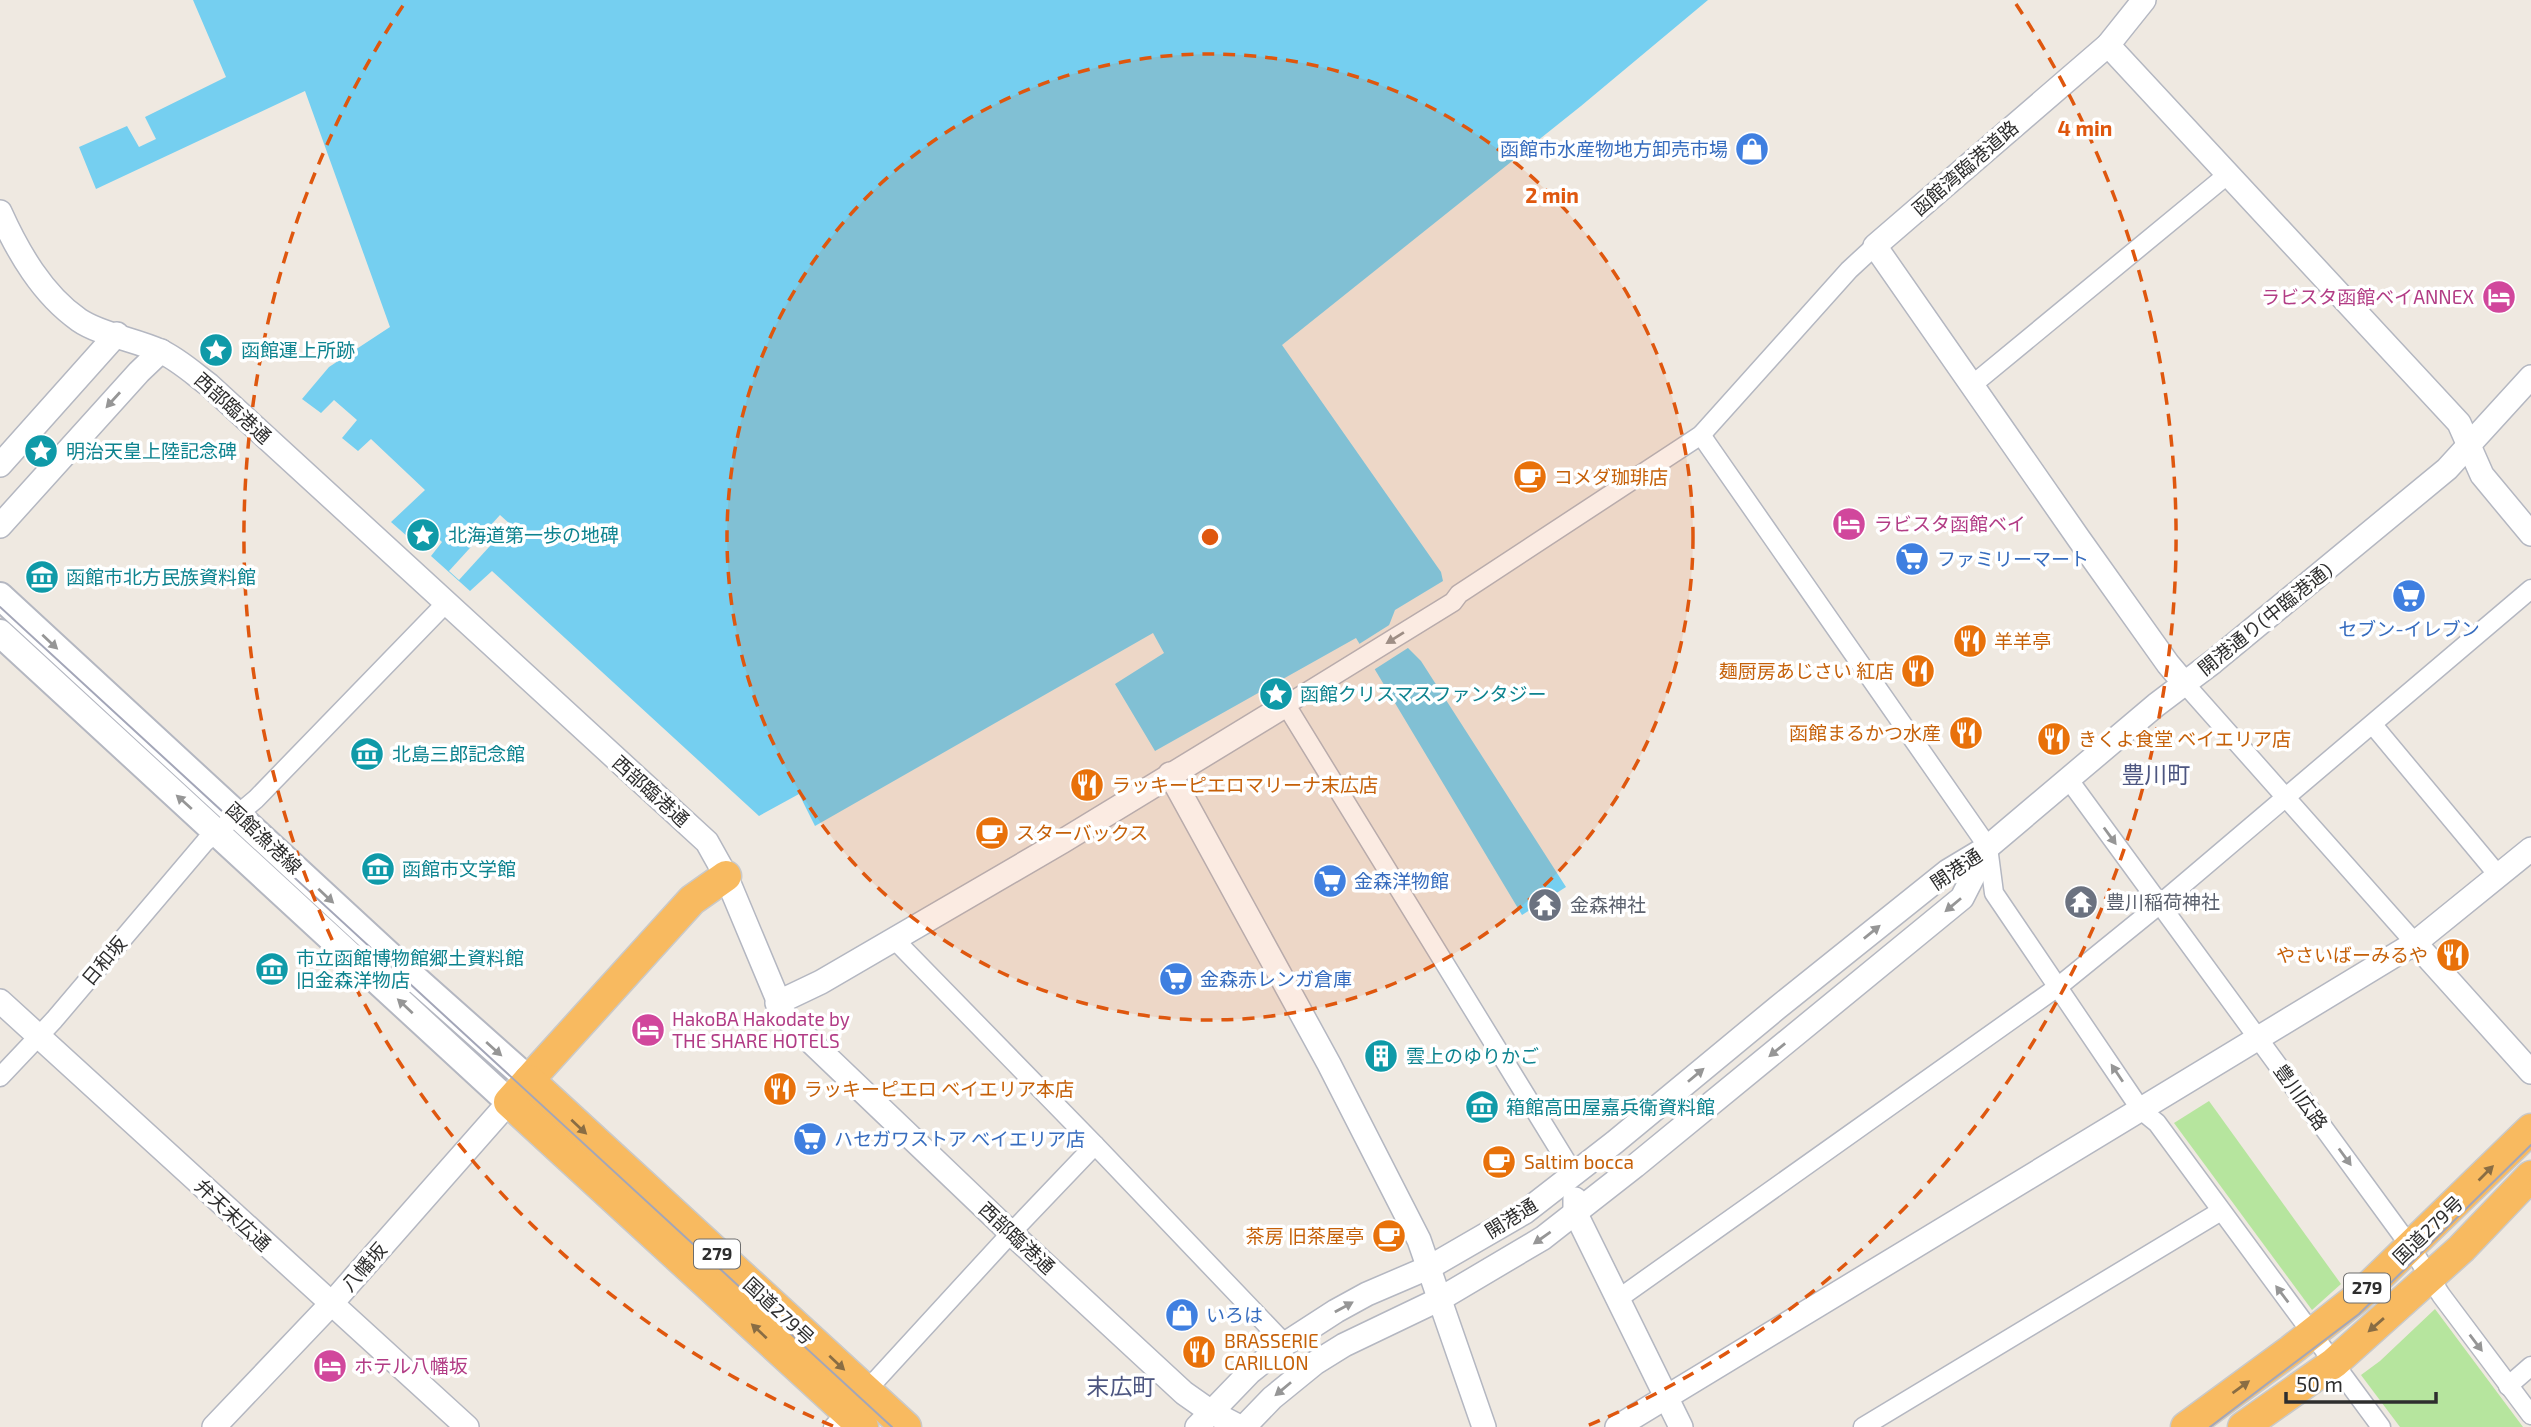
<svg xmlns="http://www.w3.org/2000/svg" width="2531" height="1427" font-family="'Exo 2','Noto Sans JP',sans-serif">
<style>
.green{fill:#b6e59e}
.water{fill:#75cff0}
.pier{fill:#efe9e1}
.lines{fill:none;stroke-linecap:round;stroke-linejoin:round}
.minor-casing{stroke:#b4b7c1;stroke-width:21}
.tertiary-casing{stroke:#b4b7c1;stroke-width:26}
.secondary-casing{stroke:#b4b7c1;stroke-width:30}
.trunk-casing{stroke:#c9c9c9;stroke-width:33}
.minor{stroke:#fff;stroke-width:18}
.tertiary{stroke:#fff;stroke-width:23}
.secondary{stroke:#fff;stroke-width:26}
.trunk{stroke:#f8ba60;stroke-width:30}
.tram{stroke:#a3a6b8;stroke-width:2}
.oneway{fill:#969696}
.oneway2{fill:#896d44}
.ring{fill:none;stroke:#df570e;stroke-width:3.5;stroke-dasharray:12 9}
.labels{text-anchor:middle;stroke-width:7;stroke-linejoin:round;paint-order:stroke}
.shield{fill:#fff;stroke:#6d6d6d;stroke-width:2}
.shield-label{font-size:18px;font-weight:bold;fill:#2e2e2e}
.shop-label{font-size:19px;fill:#366cbe;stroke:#fff;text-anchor:start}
.street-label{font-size:19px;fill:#2e2e2e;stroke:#fff}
.hotel-label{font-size:19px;fill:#b23c85;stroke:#fff;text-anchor:start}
.culture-label{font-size:19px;fill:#0d838f;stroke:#fff;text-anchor:start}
.food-label{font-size:19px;fill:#c56008;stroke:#fff;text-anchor:start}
.worship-label{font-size:19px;fill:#5b616d;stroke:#fff;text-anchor:start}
.quarter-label{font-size:23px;fill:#4d5680;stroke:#fff}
.centre{fill:#df570e;stroke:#fff;stroke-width:3.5}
.ring-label{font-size:21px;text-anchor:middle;font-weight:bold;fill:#df570e;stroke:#fff;stroke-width:7;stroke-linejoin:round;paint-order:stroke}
</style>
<rect width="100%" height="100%" fill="#efe9e1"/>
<g class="green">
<path d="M2209,1101L2341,1284L2312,1310L2174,1123Z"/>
<path d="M2435,1309L2523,1427H2400L2361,1375L2380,1361Z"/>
</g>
<path class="water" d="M193,0H1708L1581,106L1282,345L1441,572L1443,581L1395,610L1388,628L1421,661L1566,887L1522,915L1356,638L1155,751L1115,684L1164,653L1153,633L815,826L799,794L759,816L492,571L470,591L431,556L442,542L421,523L408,537L391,522L425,490L371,439L358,451L342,438L357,420L334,400L321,413L302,399L329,367L390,327L305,91L96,189L79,147L127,126L139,147L156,139L145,117L226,77Z"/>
<g class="pier">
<path d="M500,515L510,524L459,580L449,571Z"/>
<path d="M1394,622L1392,627L1411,646L1372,671L1356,646Z"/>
</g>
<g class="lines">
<g class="minor-casing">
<g id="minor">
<path d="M1971,386L2227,175"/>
<path d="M1701,435L1988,847L1994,893L2141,1110L2157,1123L2381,1427"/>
<path d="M2185,684L2415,943"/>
<path d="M2373,725L2498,875"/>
<path d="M2069,780L2410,1246L2441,1295L2531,1415"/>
<path d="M894,939L1095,1145L1285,1344"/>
<path d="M0,1077L54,1020L205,842L256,799L447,602"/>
<path d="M1574,1174L1286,705L1453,602L1459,594L1701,435L1849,270L1875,246"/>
<path d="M1618,1299L2059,986L2160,904L2531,589"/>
<path d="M2508,1386L2531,1366"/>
<path d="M833,1427L1011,1233L1095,1145"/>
<path d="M1863,1427L2221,1211"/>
</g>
</g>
<g class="tertiary-casing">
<g id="tertiary">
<path d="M2144,0L2108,45L1875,246L2079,539L2168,664L2185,684"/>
<path d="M2108,45L2459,423L2482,475L2531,534"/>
<path d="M0,212C18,252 42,294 79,320C99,334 136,340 160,351C178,359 193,373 209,385L707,842L726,876L785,1017L1011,1233L1184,1393L1211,1412L1240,1427"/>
<path d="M0,465L117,334"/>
<path d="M0,526L139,372L161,351"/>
<path d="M1170,774L1329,1064L1419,1240L1484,1427"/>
<path d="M2415,943L2531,1072"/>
<path d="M0,1001L467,1427"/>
<path d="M777,1003L821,982L1063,841L1286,705"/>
<path d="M1575,1199V1212L1681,1427"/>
<path d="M214,1427L332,1303L509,1102"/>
<path d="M1197,1427L1250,1372L1285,1344L1336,1311L1367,1294L1430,1267L1525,1212L1615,1142L1777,1008L1948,871L1988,847L2156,705L2213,662L2447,469L2531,377"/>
<path d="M1244,1427L1272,1398L1315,1363L1344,1345L1440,1299L1543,1238L1635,1166L1962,898L1988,847"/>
<path d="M1617,1427L2415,943L2531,849"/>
</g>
</g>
<g class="secondary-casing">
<g id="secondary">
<path d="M0,596L402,967L529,1080"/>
<path d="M0,633L509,1102"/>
</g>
</g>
<g class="trunk-casing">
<g id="trunk">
<path d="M726,876L692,900L509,1102L863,1427"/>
<path d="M529,1080L906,1427"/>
<path d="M2186,1427L2291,1350L2358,1297L2531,1129"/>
<path d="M2243,1427L2334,1363L2461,1249L2531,1176"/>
</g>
</g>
<use href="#minor" class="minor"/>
<use href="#tertiary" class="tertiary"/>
<use href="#secondary" class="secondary"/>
<use href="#trunk" class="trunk"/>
<g class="tram">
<path d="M0,607L892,1427"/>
<path d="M2210,1427L2359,1314L2531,1145"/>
</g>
</g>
<defs><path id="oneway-solid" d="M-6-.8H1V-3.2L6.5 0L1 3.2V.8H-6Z" transform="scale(1.75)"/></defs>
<g class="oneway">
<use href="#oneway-solid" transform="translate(113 400) rotate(132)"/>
<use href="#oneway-solid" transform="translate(1395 638) rotate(148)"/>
<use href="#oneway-solid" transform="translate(50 642) rotate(43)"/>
<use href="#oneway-solid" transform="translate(184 802) rotate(-138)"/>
<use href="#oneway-solid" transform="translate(2110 836) rotate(54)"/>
<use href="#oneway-solid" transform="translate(326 896) rotate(43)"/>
<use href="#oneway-solid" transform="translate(1953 905) rotate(140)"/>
<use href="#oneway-solid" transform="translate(1872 932) rotate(-39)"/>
<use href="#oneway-solid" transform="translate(405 1006) rotate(-137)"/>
<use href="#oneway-solid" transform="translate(494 1049) rotate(42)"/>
<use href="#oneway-solid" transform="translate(1777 1050) rotate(141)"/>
<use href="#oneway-solid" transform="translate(2117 1073) rotate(-124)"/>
<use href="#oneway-solid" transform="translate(1696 1075) rotate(-40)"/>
<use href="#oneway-solid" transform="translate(2345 1157) rotate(54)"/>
<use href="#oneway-solid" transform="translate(1542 1238) rotate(145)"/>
<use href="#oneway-solid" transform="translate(2282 1294) rotate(-127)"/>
<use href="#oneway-solid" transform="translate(1344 1307) rotate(-29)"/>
<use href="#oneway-solid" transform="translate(2476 1343) rotate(53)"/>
<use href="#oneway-solid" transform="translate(1283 1389) rotate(140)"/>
</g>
<g class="oneway2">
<use href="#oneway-solid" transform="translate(579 1127) rotate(43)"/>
<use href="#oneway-solid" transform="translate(2486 1173) rotate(-45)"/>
<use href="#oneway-solid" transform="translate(2376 1325) rotate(139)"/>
<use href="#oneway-solid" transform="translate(759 1331) rotate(-137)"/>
<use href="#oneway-solid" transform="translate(837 1363) rotate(43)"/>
<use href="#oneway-solid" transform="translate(2241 1387) rotate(-36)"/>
</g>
<circle cx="1210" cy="537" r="483" fill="#df570e" fill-opacity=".12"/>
<g class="ring">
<circle cx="1210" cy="537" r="483"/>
<path d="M833 1426A966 966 0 0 1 404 4M2016 4A966 966 0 0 1 1587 1426"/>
</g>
<defs>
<g id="shop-disc" transform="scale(1.75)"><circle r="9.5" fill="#3f7fe0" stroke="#fff"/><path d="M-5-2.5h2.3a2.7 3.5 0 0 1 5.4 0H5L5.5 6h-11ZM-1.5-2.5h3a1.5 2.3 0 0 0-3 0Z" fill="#fff"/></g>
<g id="hotel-disc" transform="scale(1.75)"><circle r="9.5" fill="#d1479c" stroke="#fff"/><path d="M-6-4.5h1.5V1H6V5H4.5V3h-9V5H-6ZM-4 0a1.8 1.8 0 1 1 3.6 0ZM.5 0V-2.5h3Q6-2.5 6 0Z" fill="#fff"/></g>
<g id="sight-disc" transform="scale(1.75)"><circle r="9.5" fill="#0f9aa8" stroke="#fff"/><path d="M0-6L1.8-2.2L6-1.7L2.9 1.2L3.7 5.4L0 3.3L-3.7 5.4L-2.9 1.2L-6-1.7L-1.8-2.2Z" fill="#fff"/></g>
<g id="cafe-disc" transform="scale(1.75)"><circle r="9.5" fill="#e8710a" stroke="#fff"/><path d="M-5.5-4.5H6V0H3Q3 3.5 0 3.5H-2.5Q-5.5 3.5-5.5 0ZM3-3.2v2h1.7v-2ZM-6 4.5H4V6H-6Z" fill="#fff"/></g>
<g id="supermarket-disc" transform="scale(1.75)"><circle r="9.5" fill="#3f7fe0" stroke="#fff"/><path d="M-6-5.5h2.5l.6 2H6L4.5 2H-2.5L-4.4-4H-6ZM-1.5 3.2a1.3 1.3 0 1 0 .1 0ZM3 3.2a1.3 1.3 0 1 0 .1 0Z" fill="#fff"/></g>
<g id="museum-disc" transform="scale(1.75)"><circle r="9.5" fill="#0f9aa8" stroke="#fff"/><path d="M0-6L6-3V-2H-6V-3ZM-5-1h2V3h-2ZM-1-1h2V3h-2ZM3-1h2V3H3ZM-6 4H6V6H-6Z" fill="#fff"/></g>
<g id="restaurant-disc" transform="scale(1.75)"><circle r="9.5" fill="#e8710a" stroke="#fff"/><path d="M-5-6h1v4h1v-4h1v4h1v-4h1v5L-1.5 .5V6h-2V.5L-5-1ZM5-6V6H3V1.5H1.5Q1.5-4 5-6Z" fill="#fff"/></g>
<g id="temple-disc" transform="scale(1.75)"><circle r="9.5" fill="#6b7280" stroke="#fff"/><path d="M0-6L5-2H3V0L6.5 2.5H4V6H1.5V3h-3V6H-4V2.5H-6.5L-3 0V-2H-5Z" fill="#fff"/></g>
<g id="building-disc" transform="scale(1.75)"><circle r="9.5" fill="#0f9aa8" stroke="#fff"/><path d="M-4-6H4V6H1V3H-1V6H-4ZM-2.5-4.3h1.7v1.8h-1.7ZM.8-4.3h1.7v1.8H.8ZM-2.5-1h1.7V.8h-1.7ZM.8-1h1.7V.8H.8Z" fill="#fff"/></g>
</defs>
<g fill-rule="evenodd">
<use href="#shop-disc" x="1752" y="149"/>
<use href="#hotel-disc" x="2499" y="297"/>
<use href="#sight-disc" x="216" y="350"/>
<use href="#sight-disc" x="41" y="451"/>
<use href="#cafe-disc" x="1530" y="477"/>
<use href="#hotel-disc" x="1849" y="524"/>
<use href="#sight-disc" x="423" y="535"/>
<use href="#supermarket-disc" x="1912" y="559"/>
<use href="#museum-disc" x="42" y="577"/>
<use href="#supermarket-disc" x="2409" y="596"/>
<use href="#restaurant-disc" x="1970" y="641"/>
<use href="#restaurant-disc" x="1918" y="671"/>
<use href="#sight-disc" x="1276" y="694"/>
<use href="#restaurant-disc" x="1966" y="733"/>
<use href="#restaurant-disc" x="2054" y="739"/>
<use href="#museum-disc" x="367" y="754"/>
<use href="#restaurant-disc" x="1087" y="785"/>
<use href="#cafe-disc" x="992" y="833"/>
<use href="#museum-disc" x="378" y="869"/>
<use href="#supermarket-disc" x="1330" y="881"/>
<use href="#temple-disc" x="2081" y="902"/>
<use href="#temple-disc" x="1545" y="905"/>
<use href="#restaurant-disc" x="2453" y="955"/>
<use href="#museum-disc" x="272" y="969"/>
<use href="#supermarket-disc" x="1176" y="979"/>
<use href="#hotel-disc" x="648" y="1030"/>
<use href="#building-disc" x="1381" y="1056"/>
<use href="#restaurant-disc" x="780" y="1089"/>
<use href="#museum-disc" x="1482" y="1107"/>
<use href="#supermarket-disc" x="810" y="1139"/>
<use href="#cafe-disc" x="1499" y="1162"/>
<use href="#cafe-disc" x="1389" y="1236"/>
<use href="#shop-disc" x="1182" y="1315"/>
<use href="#restaurant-disc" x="1199" y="1352"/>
<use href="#hotel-disc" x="330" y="1366"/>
</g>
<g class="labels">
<g class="shield">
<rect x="694" y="1239.5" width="46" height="29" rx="5"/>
<rect x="2344" y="1273.5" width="46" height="29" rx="5"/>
</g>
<g class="shield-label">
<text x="717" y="1260">279</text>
<text x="2367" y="1294">279</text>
</g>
<g class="shop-label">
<text x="1728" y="156" text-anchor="end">函館市水産物地方卸売市場</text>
<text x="1937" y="566">ファミリーマート</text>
<text x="2409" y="636" text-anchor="middle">セブン-イレブン</text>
<text x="1354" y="888">金森洋物館</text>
<text x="1200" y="986">金森赤レンガ倉庫</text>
<text x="834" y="1146">ハセガワストア べイエリア店</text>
<text x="1206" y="1322">いろは</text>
</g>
<g class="street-label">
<text transform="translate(1965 168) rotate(-41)" y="7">函館湾臨港道路</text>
<text transform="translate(233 408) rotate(42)" y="7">西部臨港通</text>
<text transform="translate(2265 619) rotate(-39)" y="7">開港通り(中臨港通)</text>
<text transform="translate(651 791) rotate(42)" y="7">西部臨港通</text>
<text transform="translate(264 838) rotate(43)" y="7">函館漁港線</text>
<text transform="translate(1956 869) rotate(-34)" y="7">開港通</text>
<text transform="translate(104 961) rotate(-50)" y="7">日和坂</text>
<text transform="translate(2301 1097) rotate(54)" y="7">豊川広路</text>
<text transform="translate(233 1215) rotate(43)" y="7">弁天末広通</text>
<text transform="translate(1511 1218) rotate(-32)" y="7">開港通</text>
<text transform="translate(2428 1230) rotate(-44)" y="7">国道279号</text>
<text transform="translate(1017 1238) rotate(43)" y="7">西部臨港通</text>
<text transform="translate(364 1267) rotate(-49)" y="7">八幡坂</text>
<text transform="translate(779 1311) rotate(43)" y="7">国道279号</text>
</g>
<g class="hotel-label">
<text x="2474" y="304" text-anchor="end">ラビスタ函館ベイANNEX</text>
<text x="1874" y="531">ラビスタ函館ベイ</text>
<text x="672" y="1026">HakoBA Hakodate by<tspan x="672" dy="22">THE SHARE HOTELS</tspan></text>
<text x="354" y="1373">ホテル八幡坂</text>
</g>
<g class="culture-label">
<text x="241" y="357">函館運上所跡</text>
<text x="66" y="458">明治天皇上陸記念碑</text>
<text x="448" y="542">北海道第一歩の地碑</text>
<text x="66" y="584">函館市北方民族資料館</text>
<text x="1300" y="701">函館クリスマスファンタジー</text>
<text x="392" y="761">北島三郎記念館</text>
<text x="402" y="876">函館市文学館</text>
<text x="296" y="965">市立函館博物館郷土資料館<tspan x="296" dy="22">旧金森洋物店</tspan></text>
<text x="1406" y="1063">雲上のゆりかご</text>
<text x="1506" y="1114">箱館高田屋嘉兵衛資料館</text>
</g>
<g class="food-label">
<text x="1554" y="484">コメダ珈琲店</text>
<text x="1994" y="648">羊羊亭</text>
<text x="1894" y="678" text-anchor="end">麺厨房あじさい 紅店</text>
<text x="1941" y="740" text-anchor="end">函館まるかつ水産</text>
<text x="2078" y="746">きくよ食堂 ベイエリア店</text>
<text x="1112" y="792">ラッキーピエロマリーナ末広店</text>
<text x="1016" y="840">スターバックス</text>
<text x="2428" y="962" text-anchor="end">やさいばーみるや</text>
<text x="804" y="1096">ラッキーピエロ ベイエリア本店</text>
<text x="1524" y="1169">Saltim bocca</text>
<text x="1364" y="1243" text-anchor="end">茶房 旧茶屋亭</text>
<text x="1224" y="1348">BRASSERIE<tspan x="1224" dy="22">CARILLON</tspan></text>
</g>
<g class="worship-label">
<text x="2106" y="909">豊川稲荷神社</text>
<text x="1570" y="912">金森神社</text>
</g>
<g class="quarter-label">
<text x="2156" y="783">豊川町</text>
<text x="1121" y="1395">末広町</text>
</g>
</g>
<circle cx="1210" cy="537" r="10" class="centre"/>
<g class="ring-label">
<text x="2085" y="136">4 min</text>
<text x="1552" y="203">2 min</text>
</g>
<path d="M2286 1392v10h150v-10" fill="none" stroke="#2e2e2e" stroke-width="3.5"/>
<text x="2296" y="1392" font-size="21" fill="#2e2e2e" stroke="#ffffff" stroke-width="5" paint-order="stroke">50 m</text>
</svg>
